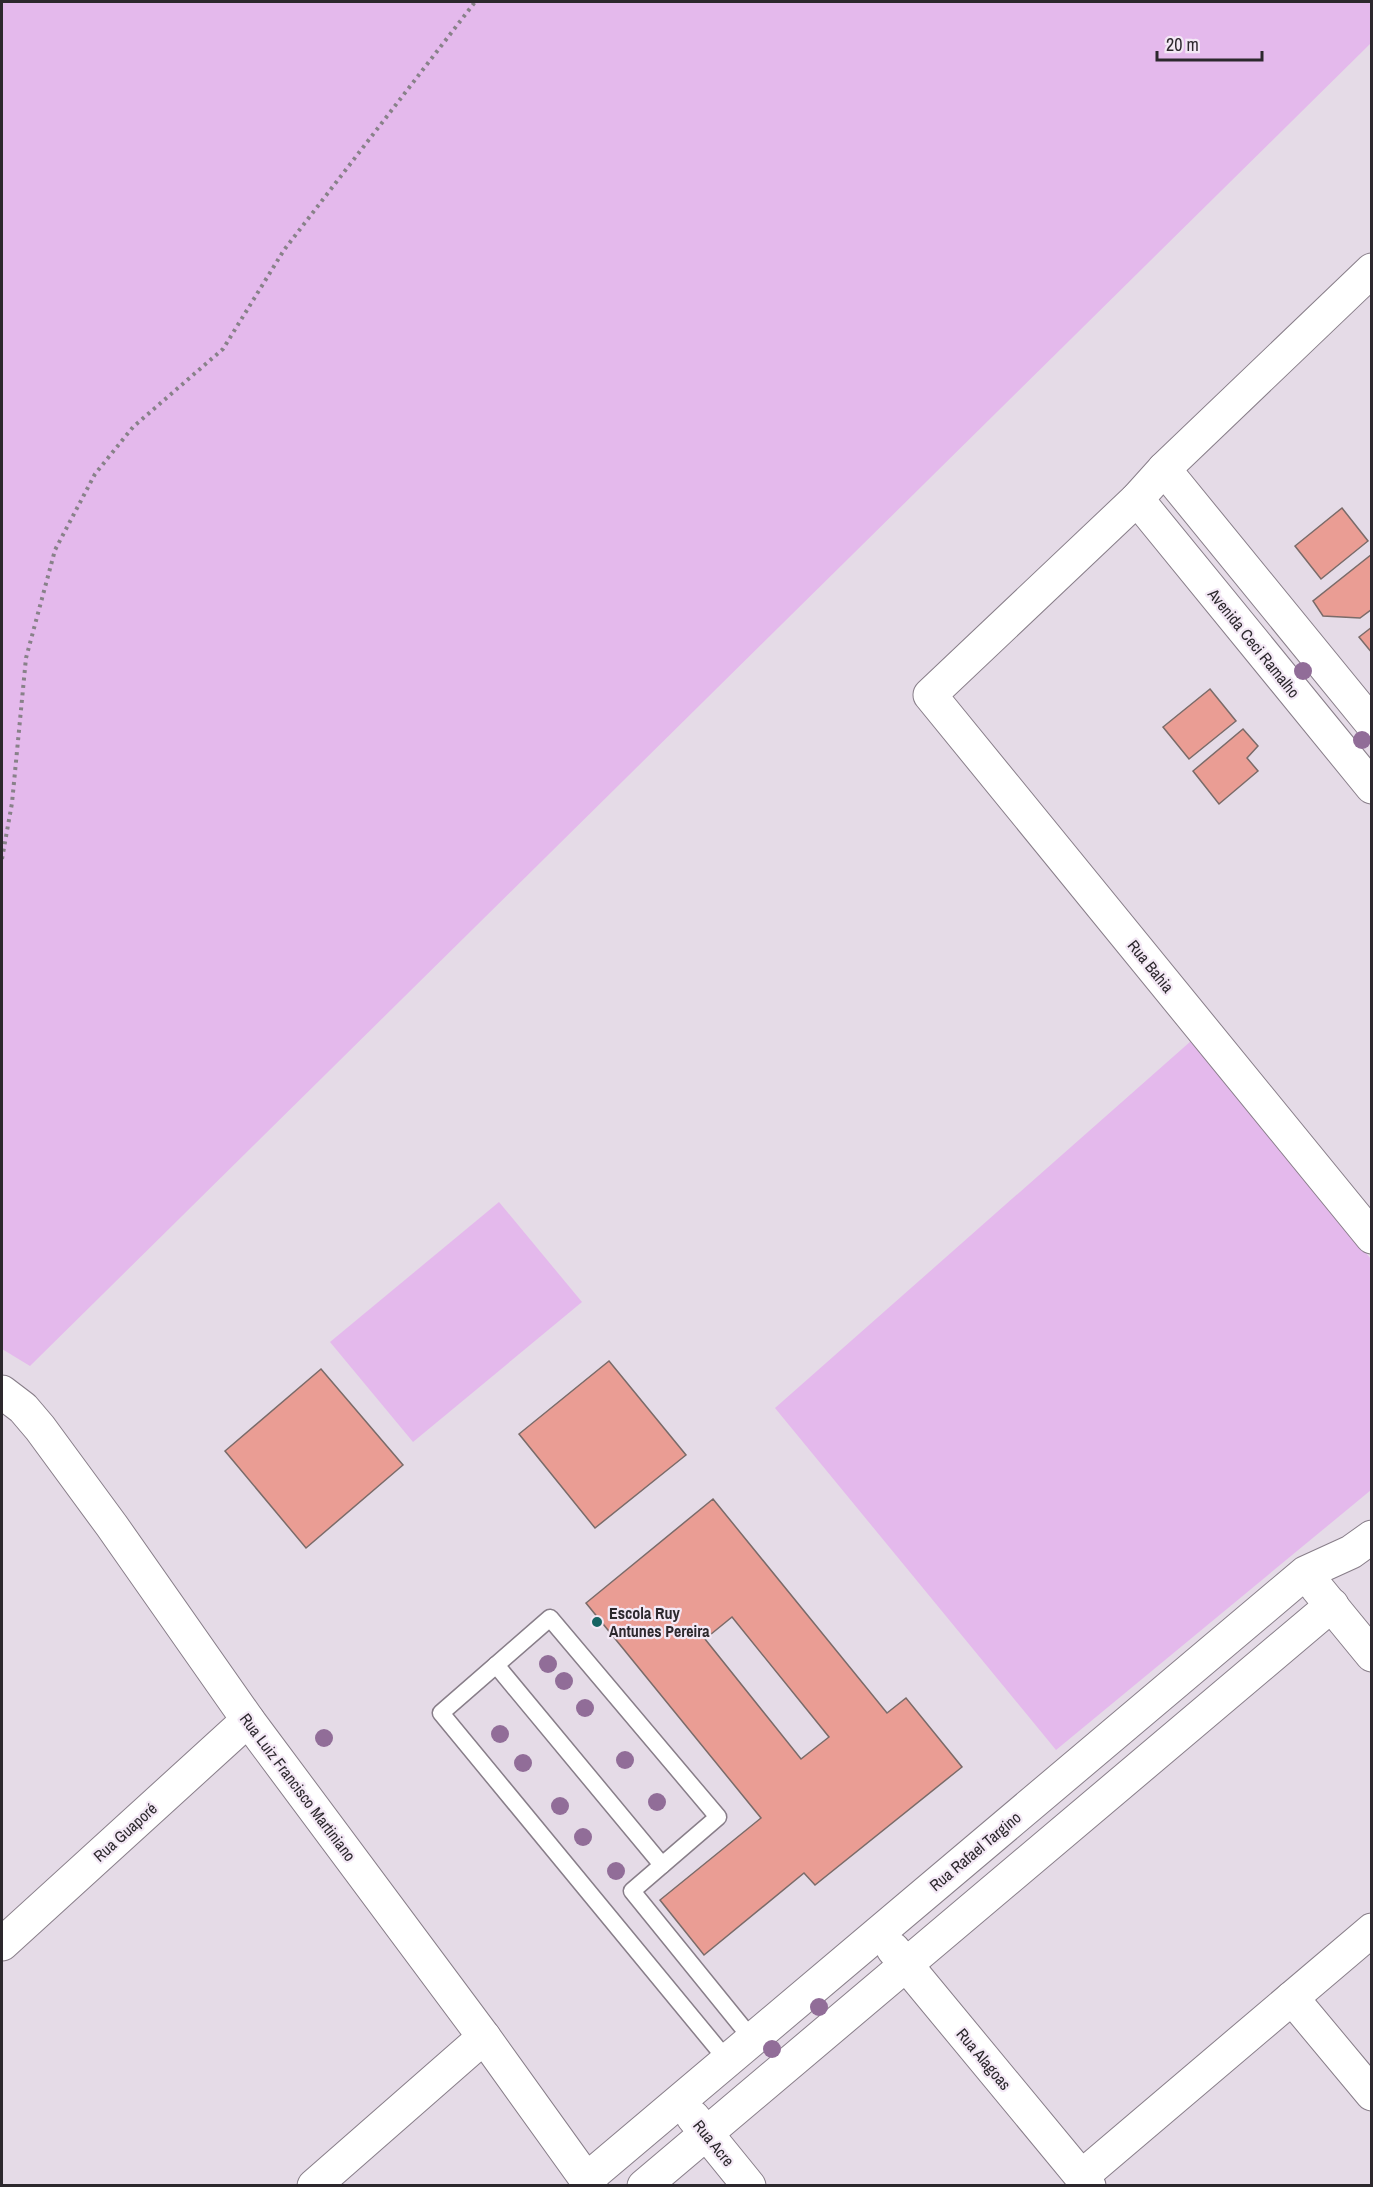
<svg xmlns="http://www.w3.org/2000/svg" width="1373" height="2187" font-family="'Archivo Narrow',sans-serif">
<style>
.green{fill:#e4b9ec}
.building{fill:#ea9d94;stroke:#7a6b69;stroke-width:1.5;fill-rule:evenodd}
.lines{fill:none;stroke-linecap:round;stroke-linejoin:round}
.service-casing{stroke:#887e89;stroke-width:19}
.minor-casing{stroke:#887e89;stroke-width:35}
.path{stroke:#888189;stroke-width:4;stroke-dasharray:3 4.5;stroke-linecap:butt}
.service{stroke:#fff;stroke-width:16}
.minor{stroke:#fff;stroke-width:33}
.tree{fill:#916d98}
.poi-dot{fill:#166463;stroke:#f3e8f5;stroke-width:2}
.labels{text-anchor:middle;stroke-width:4.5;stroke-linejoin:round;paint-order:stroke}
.street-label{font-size:16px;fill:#2c282d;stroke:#f3e8f5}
.poi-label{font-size:16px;font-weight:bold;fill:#2c282d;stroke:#f3e8f5;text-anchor:start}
</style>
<rect width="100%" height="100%" fill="#e5dbe7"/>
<g class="green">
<path d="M2,2H1371L1372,42L30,1366L2,1349Z"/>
<path d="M1191,1041L1371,1259V1490L1056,1750L775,1408Z"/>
<path d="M499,1202L582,1302L413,1442L330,1342Z"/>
</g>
<g class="building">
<path d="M1342,508L1368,541L1321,579L1295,546Z"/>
<path d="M1372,554V609L1360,618L1323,616L1313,601Z"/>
<path d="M1372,627V653L1359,637Z"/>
<path d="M1210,689L1236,721L1189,759L1163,727Z"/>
<path d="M1243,729L1258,746L1247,758L1258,771L1219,804L1193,771Z"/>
<path d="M609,1361L686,1455L595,1528L519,1434Z"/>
<path d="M321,1369L403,1465L306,1548L225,1451Z"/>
<path d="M713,1499L887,1713L906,1698L962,1767L815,1885L804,1873L704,1955L660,1900L761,1818L586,1603ZM732,1617L829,1737L801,1759L705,1639Z"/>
</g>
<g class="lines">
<g class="service-casing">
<g id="service">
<path d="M496,1665L662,1865"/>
<path d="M727,2060L441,1713L550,1618L718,1817L632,1891L752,2039"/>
</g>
</g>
<g class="minor-casing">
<g id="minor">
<path d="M1372,270L1164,469L1137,499L930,695L1372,1237"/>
<path d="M1164,469L1372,724"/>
<path d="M1137,499L1372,787"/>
<path d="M2,1392L23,1408L40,1428L112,1526L248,1720L484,2037L591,2186"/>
<path d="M1317,1588L1372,1655"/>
<path d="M2,1944L248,1720"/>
<path d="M893,1949L1089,2186"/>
<path d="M1292,1998L1372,2094"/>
<path d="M693,2117L749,2186"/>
<path d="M1081,2177L1372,1930"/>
<path d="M587,2179L1305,1573L1351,1552L1372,1537"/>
<path d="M314,2186L484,2037"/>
<path d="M644,2186L1332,1605"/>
</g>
</g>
<path class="path" d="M2,859L12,803L26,658L55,550L95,474L133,427L223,349L284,250L475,2"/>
<use href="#service" class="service"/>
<use href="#minor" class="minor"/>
</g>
<g class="tree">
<circle cx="1303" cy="671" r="9"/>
<circle cx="1362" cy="740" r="9"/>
<circle cx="548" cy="1664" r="9"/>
<circle cx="564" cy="1681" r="9"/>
<circle cx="585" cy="1708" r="9"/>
<circle cx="500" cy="1734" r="9"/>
<circle cx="324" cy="1738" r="9"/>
<circle cx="625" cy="1760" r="9"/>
<circle cx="523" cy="1763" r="9"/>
<circle cx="657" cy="1802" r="9"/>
<circle cx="560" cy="1806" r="9"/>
<circle cx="583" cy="1837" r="9"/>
<circle cx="616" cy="1871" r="9"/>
<circle cx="819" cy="2007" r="9"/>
<circle cx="772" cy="2049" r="9"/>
</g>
<circle class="poi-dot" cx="597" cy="1622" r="6"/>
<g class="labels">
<g class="street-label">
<text transform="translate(1254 643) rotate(51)" y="6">Avenida Ceci Ramalho</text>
<text transform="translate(1151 966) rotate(51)" y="6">Rua Bahia</text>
<text transform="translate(298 1787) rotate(53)" y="6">Rua Luiz Francisco Martiniano</text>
<text transform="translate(125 1832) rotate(-42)" y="6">Rua Guaporé</text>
<text transform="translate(975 1851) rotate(-40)" y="6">Rua Rafael Targino</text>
<text transform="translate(984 2059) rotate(50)" y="6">Rua Alagoas</text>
<text transform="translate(714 2143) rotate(51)" y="6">Rua Acre</text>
</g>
<g class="poi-label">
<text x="609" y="1619">Escola Ruy<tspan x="609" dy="18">Antunes Pereira</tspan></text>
</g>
</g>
<rect width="1373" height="2187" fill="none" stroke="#2c282d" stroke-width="6"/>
<path d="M1157 51v9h105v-9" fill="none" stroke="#2c282d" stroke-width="3"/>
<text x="1166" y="51" font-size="18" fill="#2c282d" stroke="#f3e8f5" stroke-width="4.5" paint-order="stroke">20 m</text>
</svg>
